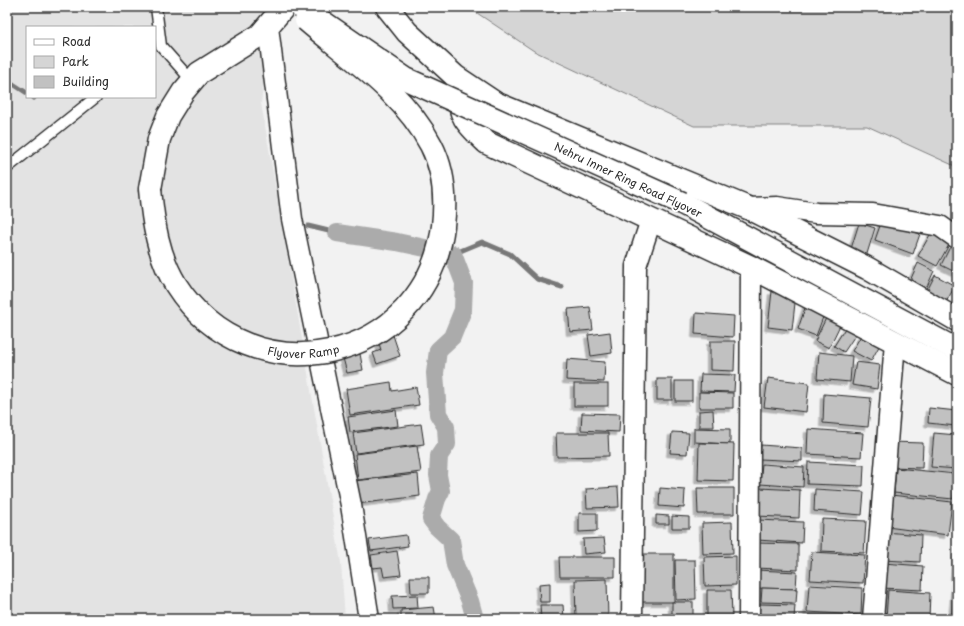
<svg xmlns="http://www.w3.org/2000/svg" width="964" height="626" font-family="'Playpen Sans',sans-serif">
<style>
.built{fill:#e3e3e3;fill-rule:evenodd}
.green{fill:#d5d5d5;stroke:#808080}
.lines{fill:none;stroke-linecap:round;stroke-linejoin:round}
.stream{stroke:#787878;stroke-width:5}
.canal{stroke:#ababab;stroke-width:18}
.building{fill:#c1c1c1;stroke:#2b2b2b;filter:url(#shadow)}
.lane-casing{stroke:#2b2b2b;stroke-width:13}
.street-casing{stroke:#2b2b2b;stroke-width:23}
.secondary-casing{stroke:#2b2b2b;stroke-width:25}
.primary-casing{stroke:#2b2b2b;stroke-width:25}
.lane{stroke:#fff;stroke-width:10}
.street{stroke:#fff;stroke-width:20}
.secondary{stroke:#fff;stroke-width:22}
.primary{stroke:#fff;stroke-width:22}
.secondary-bridge-casing{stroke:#2b2b2b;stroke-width:25;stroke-linecap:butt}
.primary-bridge-casing{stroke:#2b2b2b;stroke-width:25;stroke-linecap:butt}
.secondary-bridge{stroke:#fff;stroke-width:22}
.primary-bridge{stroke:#fff;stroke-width:22}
.labels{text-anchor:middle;stroke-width:4;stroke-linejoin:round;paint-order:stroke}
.street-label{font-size:11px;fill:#2b2b2b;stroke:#fff}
</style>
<defs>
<filter id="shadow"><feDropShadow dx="-3.5" dy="3.5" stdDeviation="0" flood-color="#0004"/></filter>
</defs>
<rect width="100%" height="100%" fill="#f2f2f2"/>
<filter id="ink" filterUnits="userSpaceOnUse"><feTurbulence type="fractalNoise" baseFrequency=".025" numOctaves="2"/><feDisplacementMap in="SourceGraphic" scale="8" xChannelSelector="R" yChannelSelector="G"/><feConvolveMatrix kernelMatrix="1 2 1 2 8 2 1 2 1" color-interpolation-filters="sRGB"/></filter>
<g filter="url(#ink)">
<path class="built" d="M7,7H274L261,103L341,563L345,619H7ZM27,27H155V97H27Z"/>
<path class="green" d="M468,7H957V167L867,126H694L534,51Z"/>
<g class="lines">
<g class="stream">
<path d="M7,80L27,93"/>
<path d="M33,97L34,98"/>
<path d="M308,226L337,233"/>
<path d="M453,254L482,242L510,254L537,279L562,287"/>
</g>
<path class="canal" d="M337,233L397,242L453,254L464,283L463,310L452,337L438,350L435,373L438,414L446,427L447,444L439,456L438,475L441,491L437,499L431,519L437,527L451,540L455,565L470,601L475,619"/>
</g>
<g class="building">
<path d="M882,220L920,234L913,254L875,240Z"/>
<path d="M859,223L875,228L866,257L850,252Z"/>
<path d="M931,233L950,243L937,266L918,256Z"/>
<path d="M951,245L957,248V273L941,265Z"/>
<path d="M918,263L934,271L925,291L909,283Z"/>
<path d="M935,275L955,286L945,304L926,293Z"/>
<path d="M772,291L796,294L792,330L768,327Z"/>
<path d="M807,302L826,309L816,336L798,329Z"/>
<path d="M590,307L593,330L570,332L568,309Z"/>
<path d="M696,313L734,316L733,337L695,334Z"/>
<path d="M828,314L842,321L829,348L815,341Z"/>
<path d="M849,322L860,328L844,352L834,346Z"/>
<path d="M865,329L883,339L871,361L852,351Z"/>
<path d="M610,332L612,353L591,356L588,335Z"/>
<path d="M393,335L400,356L377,364L373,353L381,350L378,340Z"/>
<path d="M710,341H735L734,371L710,370Z"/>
<path d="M819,352L852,356L850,382L817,379Z"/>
<path d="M360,354L363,370L347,373L343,358Z"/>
<path d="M567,359L605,362L604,382L566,380Z"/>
<path d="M856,362L880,365L877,389L852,385Z"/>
<path d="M701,374L735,375L734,392L700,391Z"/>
<path d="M768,378L809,383L806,412L764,407Z"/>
<rect x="657" y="379" width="15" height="21"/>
<rect x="675" y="381" width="17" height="20"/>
<path d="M391,382L392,391L416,387L419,405L350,415L346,389Z"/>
<rect x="574" y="384" width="34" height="22"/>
<path d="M699,392L733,393V408H699Z"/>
<path d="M824,394L871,398L868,427L823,423Z"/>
<path d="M929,408L957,411L956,426L928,423Z"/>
<path d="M396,410L398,426L350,432L348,417Z"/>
<path d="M713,410L714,427H699V411Z"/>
<path d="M582,413L620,414L619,432L581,430Z"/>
<path d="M421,424L424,444L356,453L353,433Z"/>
<path d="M694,428L730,429V444L694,442Z"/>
<path d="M808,429L863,433L861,457L807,454Z"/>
<path d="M672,432L689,433L687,454L670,453Z"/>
<path d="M556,433H608L609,456L557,457Z"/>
<path d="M934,433L957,435V469L931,467Z"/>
<path d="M891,442L923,443L922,468L890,467Z"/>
<path d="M699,443L734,444L733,481L698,480Z"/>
<path d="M761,445L802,448V461L760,459Z"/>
<path d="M417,446L421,472L358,480L355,454Z"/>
<path d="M808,462L864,465L863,486L807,484Z"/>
<path d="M762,464L804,467L803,487L760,484Z"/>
<path d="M896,468L956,474L953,499L894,493Z"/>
<path d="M418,474L420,496L357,504L354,481Z"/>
<path d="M618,487L619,507L587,508L586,489Z"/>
<path d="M660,488L685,490L684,508L659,506Z"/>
<path d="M697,488H734V514H698Z"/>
<path d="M759,488L800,490L799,518L757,516Z"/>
<path d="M815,489L864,492L862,515L814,511Z"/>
<path d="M891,495L952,502L948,535L887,527Z"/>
<path d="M579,513H597V531L579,532Z"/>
<path d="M656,515L669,516V524H656Z"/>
<path d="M672,516L689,517V528H672Z"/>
<path d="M822,519L866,521L864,553L821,551Z"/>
<path d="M758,520L803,522L802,543L757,540Z"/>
<path d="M732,522L733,553L703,554L702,523Z"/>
<path d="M885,532L921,535L920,562L883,560Z"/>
<path d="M406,535L408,546L371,551L369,540Z"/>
<path d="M604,538L606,552L584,554L583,539Z"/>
<path d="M757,543L798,544V570L756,568Z"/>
<path d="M957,543V577L954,576Z"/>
<path d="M397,551L401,575L384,577L382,567L373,568L371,555Z"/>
<path d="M812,552L865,555L863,583L810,580Z"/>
<path d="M639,554H674V602H640Z"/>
<path d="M736,556V585L705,586L704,557Z"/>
<path d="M559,557H615V577H560Z"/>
<path d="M675,560H695L696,599L676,600Z"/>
<path d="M883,563L923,566L922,590L882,588Z"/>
<path d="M756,570L797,572L796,589L756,588Z"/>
<path d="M410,577H429V593H411Z"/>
<path d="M607,579L608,619H576L575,580Z"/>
<path d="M955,581H957V616H952Z"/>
<path d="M550,583V602H540L539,584Z"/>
<path d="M809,585L862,588L861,615L807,612Z"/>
<path d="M762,588L797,589L796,603L761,602Z"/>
<path d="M707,590H731L732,616H707Z"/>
<path d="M888,590L930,593L929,619H886Z"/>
<path d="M417,595L418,608L393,609L392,596Z"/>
<rect x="672" y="602" width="21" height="17"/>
<path d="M760,604L795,605L794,619H759Z"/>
<path d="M540,605H563L564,619H541Z"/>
<path d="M434,607L436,619H401V610Z"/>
</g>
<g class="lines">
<g class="lane-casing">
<g id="lane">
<path d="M156,7L161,46L192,81"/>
<path d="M7,168L96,97"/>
</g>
</g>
<g class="street-casing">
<g id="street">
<path d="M268,27L292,219L351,505L369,619"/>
<path d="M748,208L777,207L816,213L873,214L940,226L957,238"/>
<path d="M632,619L636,266L651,220"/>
<path d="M749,619L751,267"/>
<path d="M873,619L895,342"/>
</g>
</g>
<g class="secondary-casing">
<path id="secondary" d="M150,189L159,139L168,116L183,92L199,73L260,35L284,7"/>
</g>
<g class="primary-casing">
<g id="primary">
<path d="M387,7L407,32L456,77L495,103L748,208L867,268L957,320"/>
<path d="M457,87C459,117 466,123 487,143L751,267L957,374"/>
<path d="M682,203L957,350"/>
</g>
</g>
<use href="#lane" class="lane"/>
<use href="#street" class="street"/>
<use href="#secondary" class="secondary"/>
<use href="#primary" class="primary"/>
<g class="secondary-bridge-casing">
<g id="secondary-bridge">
<path id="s1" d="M150,189C153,222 158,256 176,285C250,401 426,364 443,226C446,200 444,170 431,145C404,93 350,58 306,20"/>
</g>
</g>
<g class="primary-bridge-casing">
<path id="primary-bridge" d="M301,7L406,79L682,203"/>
</g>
<use href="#secondary-bridge" class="secondary-bridge"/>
<use href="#primary-bridge" class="primary-bridge"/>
</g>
</g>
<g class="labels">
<g class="street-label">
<text transform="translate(628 180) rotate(25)" y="4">Nehru Inner Ring Road Flyover</text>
<text dy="4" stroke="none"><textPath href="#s1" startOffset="252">Flyover Ramp</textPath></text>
</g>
</g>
<rect width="964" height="626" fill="none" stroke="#fff" stroke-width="24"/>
<rect x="12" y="12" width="940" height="602" fill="none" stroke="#2b2b2b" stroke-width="1.5" filter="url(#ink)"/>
<rect x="26" y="26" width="130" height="72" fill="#ffffff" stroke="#aaaaaa"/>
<rect x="34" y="39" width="20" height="6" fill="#ffffff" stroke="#aaaaaa"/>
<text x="62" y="46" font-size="12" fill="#2b2b2b">Road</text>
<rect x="34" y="56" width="20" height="12" fill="#d5d5d5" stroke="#aaaaaa"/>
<text x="62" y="66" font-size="12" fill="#2b2b2b">Park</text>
<rect x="34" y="76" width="20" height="12" fill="#c1c1c1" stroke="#aaaaaa"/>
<text x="62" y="86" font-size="12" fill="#2b2b2b">Building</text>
</svg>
